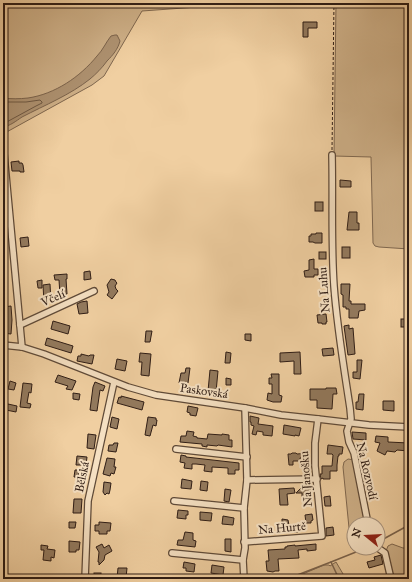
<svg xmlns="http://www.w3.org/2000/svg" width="412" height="582" font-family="'IM FELL Great Primer',serif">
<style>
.green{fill:#cfb189;stroke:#7f674f}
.water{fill:#ae9271;stroke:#7b634c}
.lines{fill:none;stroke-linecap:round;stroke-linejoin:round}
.shore{stroke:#6e5843;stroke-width:1}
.stream{stroke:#7b634c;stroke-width:1.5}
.building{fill:#937a5e;stroke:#2f1d15}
.minor-casing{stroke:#5f4a38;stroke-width:8}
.path{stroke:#2f1d15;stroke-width:1;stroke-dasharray:3 2;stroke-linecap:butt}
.minor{stroke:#f5e0c2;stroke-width:5.5}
.labels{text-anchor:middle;stroke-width:4;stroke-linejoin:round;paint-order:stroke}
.street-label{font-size:12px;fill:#2f1d15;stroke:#f5e0c2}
</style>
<rect width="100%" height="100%" fill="#f0cfa1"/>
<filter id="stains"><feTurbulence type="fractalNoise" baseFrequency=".005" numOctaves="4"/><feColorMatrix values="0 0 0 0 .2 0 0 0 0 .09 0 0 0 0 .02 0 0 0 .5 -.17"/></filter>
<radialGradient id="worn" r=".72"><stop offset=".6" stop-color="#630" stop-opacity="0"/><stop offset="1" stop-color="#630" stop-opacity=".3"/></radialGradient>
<g class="green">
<path d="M3,3H227L225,5L142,11L104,76L92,85L3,134Z"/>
<path d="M336,3H409V249L379,247L375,246L373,243L371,157L334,156Z"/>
<path d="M348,459L355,460L365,524H354V548H360L353,550L351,548L343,467L344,462Z"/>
<path d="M392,544L403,548H409V579H393L386,551L388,546Z"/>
<path d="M336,562L346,579H291L324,565H329L330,566Z"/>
</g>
<path class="water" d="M115,35H117L120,41C118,49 113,55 107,61C102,68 96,74 90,79C70,95 45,105 22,117C16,121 10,126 3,127V98C11,99 19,99 28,98C55,94 80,77 97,56C103,50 106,42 111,36Z"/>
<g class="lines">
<path class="shore" d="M3,102H26L40,100L42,102V103L36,106L3,124"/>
<g class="stream">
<path d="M378,542L409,525"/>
<path d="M331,562L366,548"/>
<path d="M287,579L331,562L339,579"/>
</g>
</g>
<g class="building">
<path d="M303,22H317V28H308V37H303Z"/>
<path d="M19,161V163H22L23,165L24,172H20V171H12L11,162Z"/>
<path d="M340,180L351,181V187H340Z"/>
<rect x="315" y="202" width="8" height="9"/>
<path d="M349,212H357V223H359V230H347Z"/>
<path d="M316,233H322V243H315L313,242H309V236H311V234H316Z"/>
<path d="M28,237L29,246L21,247L20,238Z"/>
<rect x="342" y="247" width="8" height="11"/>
<rect x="319" y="252" width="7" height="7"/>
<path d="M314,259V269H318V275H314V277H305L304,271L309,270V260Z"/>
<path d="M90,271L91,279L84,280V272Z"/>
<path d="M67,274V279H66L67,294L60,295L59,280H55L54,275Z"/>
<path d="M111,279L115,280L116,282L117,283L115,286L116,289L118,291L112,299L107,295L109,292L107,285Z"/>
<path d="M42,280V288H38L37,281Z"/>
<path d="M50,284L51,302H44L43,285Z"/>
<path d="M341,284H350L349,301H351V304H365V310L359,311L358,318H349V309H346V307H343V295L341,294Z"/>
<path d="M87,301L88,313L79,314L77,304L81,302Z"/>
<path d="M11,306L12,320L11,334L3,333V326H5L6,316H3V307Z"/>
<path d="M326,314L327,322H326V324H322V323H318L317,315Z"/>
<rect x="401" y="319" width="6" height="8"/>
<path d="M53,321L70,326L68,334L51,329Z"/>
<path d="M349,325V329L353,328L355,354L348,355L344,326Z"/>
<path d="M146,331H152L150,342H145Z"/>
<path d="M245,334H251V341L245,340Z"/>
<path d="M47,338L73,346L71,353L45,345Z"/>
<path d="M333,348L334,355L323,356L322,349Z"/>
<path d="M226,352L231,353L230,363H225Z"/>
<path d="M300,352L301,374H294V361L280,362V353Z"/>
<path d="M140,353L151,354L149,376L141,375L142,362H139Z"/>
<path d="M81,354L89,356L90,355H94L92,364L77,361L78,356H81Z"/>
<path d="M117,359L127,361L125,371L115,369Z"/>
<path d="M357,360H362L360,379L353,378V372H357Z"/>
<path d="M186,368H190L188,383H179L181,373H185Z"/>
<path d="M210,370L218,371L216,392L208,391Z"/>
<path d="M271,374H279V395L282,396L281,402H273L267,400L268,393L272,394V384H269V378H272Z"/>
<path d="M58,375L76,381L72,390L66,389L68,386L55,382Z"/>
<path d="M226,378L231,379V385H226Z"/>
<path d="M10,381L16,383L14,390L8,389Z"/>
<path d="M95,382L105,386L103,391L100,390L97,411L90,410L93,387Z"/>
<path d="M23,383L32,384L31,393L29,392L27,403L31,404L30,408L20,407Z"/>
<path d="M326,388H336L337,394H333L332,409L317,408V400H310V389H326Z"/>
<path d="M73,393L80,394L79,400L73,399Z"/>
<path d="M359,394H364L363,410L356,409V402H358Z"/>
<path d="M121,396L144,402L142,410L117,403L119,397L121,398Z"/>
<path d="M383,401H394V411L383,410Z"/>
<path d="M8,404L17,406L16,412L6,410Z"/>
<path d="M188,406L198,408L196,416L190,415V413L187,412Z"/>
<path d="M250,416L259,418L258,424L273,426L272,436L263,435V432L257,431L256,435L252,434L254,426L251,425V422H250Z"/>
<path d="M112,417L119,419L117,429L110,427Z"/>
<path d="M148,417L156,418V420H157L156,426L153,425L150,436L145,435Z"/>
<path d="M284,425L301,428L299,436L295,435V436L283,434Z"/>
<path d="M187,431L194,432L193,436L197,437V438L207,439L208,434L222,435V434L229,435V440H232V447L218,445L217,446L207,445V447L202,446V444L180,442L181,436H186Z"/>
<path d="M352,432L366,433V440L353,439Z"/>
<path d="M88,434L96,435L94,449L87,448Z"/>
<path d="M376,436L388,437V442L409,443V451L397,450L395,452L387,451L385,455L377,451L380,443L375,442Z"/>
<path d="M114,443H118L116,452L108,451L109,445H113Z"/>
<path d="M328,445L343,447L342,454H339V456H338L337,465V471H330V479H323V478L321,479L320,474H322V466H332L333,455L332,454H327Z"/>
<path d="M292,453H296L297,454L309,453V458H300V461H293V465H289L288,454H291Z"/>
<path d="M181,455L186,456V457L239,463V470H235V474H228V468L212,467V472L204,471L205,465L196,464H192V469L184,468L185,463L180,462Z"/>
<path d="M77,456L87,457L86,465H76Z"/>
<path d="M107,458L115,459L114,467H116L114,474L111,473L110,476L103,474Z"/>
<path d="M75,470H79V477H74Z"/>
<path d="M182,479L192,481L191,489L181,488Z"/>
<path d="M201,481L208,482L207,491L200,490Z"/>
<path d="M104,482L111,483L110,490L109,494L107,493L105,495L103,492Z"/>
<path d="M310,485L311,487V492H307L308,497H302V493H296L303,486Z"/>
<path d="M294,488L295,493L287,494L288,505H280L279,489Z"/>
<path d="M225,489L231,490L229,502L224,501Z"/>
<path d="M330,496L331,506H325L324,497Z"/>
<path d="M74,499H82L81,513H73Z"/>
<path d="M178,510L188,511V515H186V519L177,518Z"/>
<path d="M200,512L212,513L211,521L200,520Z"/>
<path d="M312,514L313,520L311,521V523H306L305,515Z"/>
<path d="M223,516L234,518L233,525L222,524Z"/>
<path d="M282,519L288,520L289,525H297L298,532H289L286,530H284L282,529Z"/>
<path d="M69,522H76L75,528H69Z"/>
<path d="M99,522L111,523L110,531H107V534H99V531H95V525H99Z"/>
<path d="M333,527L334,535L326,536V528Z"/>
<path d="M185,532L193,533V540L196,541L195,547L177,545L178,540H183Z"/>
<path d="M225,539H231V552L225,551Z"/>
<path d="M69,541L80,542L79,550H76V552H69Z"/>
<path d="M102,544L104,548L109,545L112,551L105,555L104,560L99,565V562H98L99,552L96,547Z"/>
<path d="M316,544V550L307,551V549L298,550L299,558L278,559L279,571H275L273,572L267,571L266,561H269L268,550L285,549V547H287V546L295,545V546Z"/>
<path d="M41,545L48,546L47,549L55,550L54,558L51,557V561L43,560L44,550H41Z"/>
<path d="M381,555L383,564L369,568L367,562L375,560L374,557Z"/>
<path d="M184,562L195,564L194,572L186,571V568H183Z"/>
<path d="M212,565L224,567L223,575L211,573Z"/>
<path d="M118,568H127L126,578H117Z"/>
<rect x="94" y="573" width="7" height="6"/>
</g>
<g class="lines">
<g class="minor-casing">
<g id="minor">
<path d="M3,143L22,347"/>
<path d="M332,155C333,198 331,243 334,286C337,327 344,368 350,408L351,419L347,431L349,442L354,453L368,524"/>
<path d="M20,325L94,291"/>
<path d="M3,345L22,347L44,354L128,387L156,395L245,408L281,415L318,419L369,425L409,427"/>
<path d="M176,449L247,457"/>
<path d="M247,480L317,479"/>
<path d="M174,501L244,508"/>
<path d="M244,542L322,536L315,466V443L318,419"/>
<path d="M378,548L385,553L391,579"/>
<path d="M172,553L243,560"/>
<path d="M85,579L88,501L114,382"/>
<path d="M244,579L243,560L245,548L244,508L247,480L245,408"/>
</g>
</g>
<path class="path" d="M332,150L334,3"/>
<use href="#minor" class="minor"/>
</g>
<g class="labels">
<g class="street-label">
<text transform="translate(324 290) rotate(-94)" y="4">Na Luhu</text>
<text transform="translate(53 298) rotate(-24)" y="4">Včelí</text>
<text transform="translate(204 391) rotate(8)" y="4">Paskovská</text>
<text transform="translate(367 471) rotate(77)" y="4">Na Rozvodí</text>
<text transform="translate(82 477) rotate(-78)" y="4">Bělská</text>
<text transform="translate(306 479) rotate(-94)" y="4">Na Janošku</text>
<text transform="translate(282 528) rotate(-5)" y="4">Na Hurtě</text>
</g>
</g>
<rect width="412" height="582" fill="none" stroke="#f0cfa1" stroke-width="16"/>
<rect x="4" y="4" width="404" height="574" fill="none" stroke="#2f1d15" stroke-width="2"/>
<rect x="8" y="8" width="396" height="566" fill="none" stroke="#2f1d15"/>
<g transform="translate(366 536) rotate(288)"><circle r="19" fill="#f5e0c2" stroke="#a6927d"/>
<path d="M0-3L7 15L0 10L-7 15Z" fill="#8f2418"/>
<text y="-6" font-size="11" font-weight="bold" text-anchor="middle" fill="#2f1d15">N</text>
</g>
<rect width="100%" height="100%" filter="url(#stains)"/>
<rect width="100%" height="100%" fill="url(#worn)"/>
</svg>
